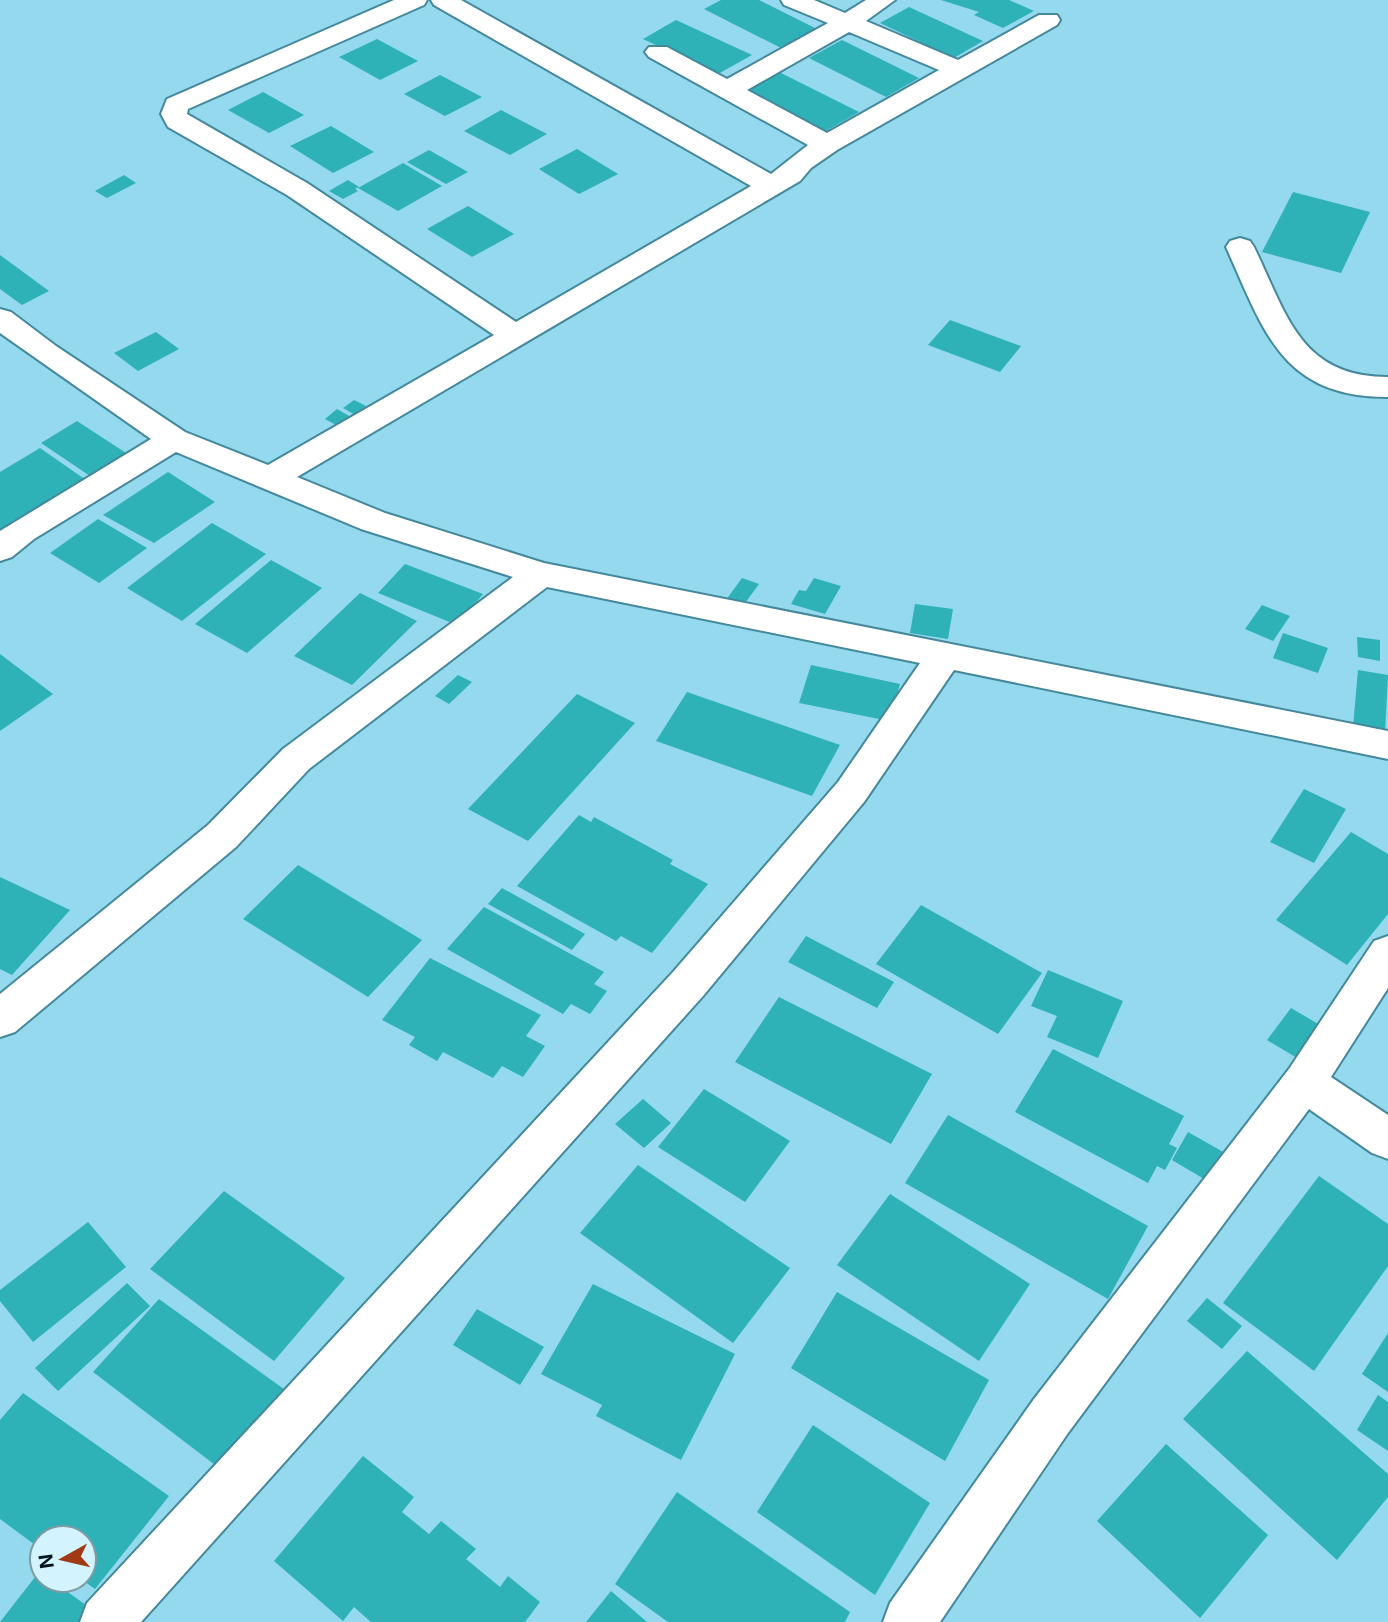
<svg xmlns="http://www.w3.org/2000/svg" width="1388" height="1622" font-family="Inter,sans-serif">
<style>
.building{fill:#2eb2b7}
.lines{fill:none;stroke-linecap:round;stroke-linejoin:round}
.street-casing{stroke:#44889b;stroke-width:4}
.street{fill:#fff;fill-rule:evenodd}
</style>
<rect width="100%" height="100%" fill="#94d9ed"/>
<g class="building">
<path d="M721,0H759L819,30L783,49L704,9Z"/>
<path d="M941,0H1009L1034,11L1003,28L974,15L979,12Z"/>
<path d="M909,7L983,41L954,58L880,23Z"/>
<path d="M676,20L752,55L718,74L643,39Z"/>
<path d="M377,39L418,61L380,80L339,57Z"/>
<path d="M842,40L919,78L886,97L809,58Z"/>
<path d="M779,72L859,112L826,131L746,91Z"/>
<path d="M440,75L482,97L445,116L404,94Z"/>
<path d="M263,92L304,115L269,133L228,110Z"/>
<path d="M501,110L547,134L510,155L464,131Z"/>
<path d="M331,126L374,152L333,173L290,146Z"/>
<path d="M577,149L618,174L579,194L539,169Z"/>
<path d="M429,150L468,172L446,184L407,162Z"/>
<path d="M403,163L442,186L398,211L358,188Z"/>
<path d="M124,175L136,183L107,198L95,191Z"/>
<path d="M348,180L359,187L355,189L358,191L343,199L329,191Z"/>
<path d="M1293,192L1370,212L1341,273L1262,252Z"/>
<path d="M468,206L514,234L472,257L427,229Z"/>
<path d="M0,255L49,291L22,305L0,289Z"/>
<path d="M950,320L1021,346L1000,372L928,345Z"/>
<path d="M156,332L179,349L138,371L114,353Z"/>
<path d="M354,400L366,406L355,415L343,408Z"/>
<path d="M337,409L351,417L338,426L325,419Z"/>
<path d="M77,421L126,453L90,476L41,443Z"/>
<path d="M40,448L86,480L0,533V472Z"/>
<path d="M168,472L215,502L154,543L103,515Z"/>
<path d="M98,519L147,548L99,583L50,553Z"/>
<path d="M212,523L266,554L182,621L127,588Z"/>
<path d="M271,560L322,588L247,653L195,624Z"/>
<path d="M405,564L483,594L457,625L378,593Z"/>
<path d="M742,578L759,584L743,606L726,600Z"/>
<path d="M814,578L841,586L825,614L791,604L799,590L806,591Z"/>
<path d="M360,593L417,621L352,685L294,656Z"/>
<path d="M915,604L953,609L948,639L910,633Z"/>
<path d="M1262,605L1290,616L1273,641L1245,629Z"/>
<path d="M1283,633L1328,648L1318,673L1273,658Z"/>
<path d="M1357,637L1380,640V661L1358,657Z"/>
<path d="M0,654L53,694L0,731Z"/>
<path d="M811,665L900,684L889,721L799,703Z"/>
<path d="M1358,670L1388,675L1385,734L1353,727Z"/>
<path d="M458,675L472,682L449,704L435,696Z"/>
<path d="M687,692L840,745L812,796L656,741Z"/>
<path d="M577,694L635,723L528,841L468,809Z"/>
<path d="M1304,789L1346,809L1314,863L1270,842Z"/>
<path d="M579,815L591,822L594,817L673,860L670,864L708,884L652,953L621,936L616,941L517,886Z"/>
<path d="M1351,832L1388,854V914L1347,965L1276,920Z"/>
<path d="M298,865L422,940L368,997L243,919Z"/>
<path d="M0,877L70,910L12,975L0,969Z"/>
<path d="M502,888L585,934L572,950L488,904Z"/>
<path d="M921,905L1042,973L998,1034L876,964Z"/>
<path d="M484,907L604,972L594,984L607,991L590,1014L571,1004L563,1014L447,949Z"/>
<path d="M806,936L894,982L877,1008L788,962Z"/>
<path d="M430,958L541,1015L526,1036L545,1046L523,1077L502,1066L493,1078L443,1052L437,1061L409,1045L415,1037L382,1020Z"/>
<path d="M1048,970L1123,1001L1098,1058L1047,1037L1057,1016L1031,1006Z"/>
<path d="M779,997L932,1074L891,1144L735,1062Z"/>
<path d="M1291,1008L1320,1025L1297,1058L1267,1040Z"/>
<path d="M1053,1049L1184,1116L1169,1144L1177,1148L1165,1170L1157,1166L1148,1183L1015,1112Z"/>
<path d="M704,1089L790,1141L745,1202L658,1147Z"/>
<path d="M643,1099L671,1123L644,1148L615,1124Z"/>
<path d="M948,1115L1148,1226L1108,1299L905,1183Z"/>
<path d="M1188,1132L1232,1157L1216,1186L1172,1160Z"/>
<path d="M638,1165L790,1268L733,1343L580,1233Z"/>
<path d="M1319,1176L1388,1224V1266L1314,1371L1223,1303Z"/>
<path d="M224,1191L345,1278L274,1361L150,1269Z"/>
<path d="M890,1194L1030,1284L979,1361L837,1265Z"/>
<path d="M88,1222L126,1267L33,1342L0,1301V1290Z"/>
<path d="M127,1283L150,1306L58,1391L35,1368Z"/>
<path d="M593,1284L735,1354L681,1460L596,1416L602,1405L541,1374Z"/>
<path d="M837,1292L989,1380L945,1461L791,1368Z"/>
<path d="M1207,1298L1242,1326L1222,1349L1187,1321Z"/>
<path d="M159,1299L288,1392L223,1471L93,1372Z"/>
<path d="M477,1309L544,1347L520,1385L453,1345Z"/>
<path d="M1388,1333V1392L1362,1374Z"/>
<path d="M1247,1351L1388,1474V1497L1337,1560L1183,1419Z"/>
<path d="M23,1393L169,1496L95,1589L84,1581V1538H42V1550L0,1519V1420Z"/>
<path d="M1378,1395L1388,1402V1451L1357,1430Z"/>
<path d="M813,1425L930,1503L875,1595L757,1512Z"/>
<path d="M1166,1444L1268,1535L1200,1618L1097,1521Z"/>
<path d="M363,1456L414,1497L402,1512L429,1534L441,1521L476,1549L466,1559L500,1587L508,1576L540,1602L525,1622H371L354,1607L343,1621L274,1561Z"/>
<path d="M677,1492L850,1612L845,1622H668L615,1584Z"/>
<path d="M39,1572L42,1580H51L90,1608L79,1622H0Z"/>
<path d="M611,1591L647,1622H586Z"/>
</g>
<g class="lines">
<g class="street-casing">
<g id="street">
<path d="M394,0H427L424,5L188,109L187,114L307,183L516,322L751,186L434,5L431,0H461L771,174L808,145L649,57L645,52L649,47H667L727,79L828,23L784,5L781,0H814L845,13L866,0H895L866,21L958,60L1039,15H1057L1060,20L1057,25L837,150L811,168L800,181L297,477L385,513L544,563L1388,731V759L954,670L864,802L703,996L141,1622H80L87,1603L673,972L838,782L920,663L547,587L309,769L236,847L15,1032L0,1037V994L208,825L283,749L513,577L361,529L176,452L34,539L12,557L0,561V531L151,439L0,333V309L11,312L56,346L185,432L268,465L494,335L287,195L168,127L161,114L167,99ZM849,32L939,70L827,133L747,90Z"/>
<path d="M1240,238L1250,241L1254,247C1287,315 1300,377 1388,377V397C1281,397 1264,331 1226,247L1230,241Z"/>
<path d="M1388,936V988L1331,1077L1388,1115V1159L1372,1153L1309,1109L1068,1433L940,1622H883L890,1603L1034,1399L1289,1069L1374,941Z"/>
</g>
</g>
<use href="#street" class="street"/>
</g>
<g transform="translate(63 1559) rotate(262)"><circle r="33" fill="#d3f4fe" stroke="#7f9ba4" stroke-width="2"/>
<path d="M0-5L12 26L0 18L-12 26Z" fill="#a03914"/>
<text y="-10" font-size="19" font-weight="bold" text-anchor="middle" fill="#00151c">N</text>
</g>
</svg>
